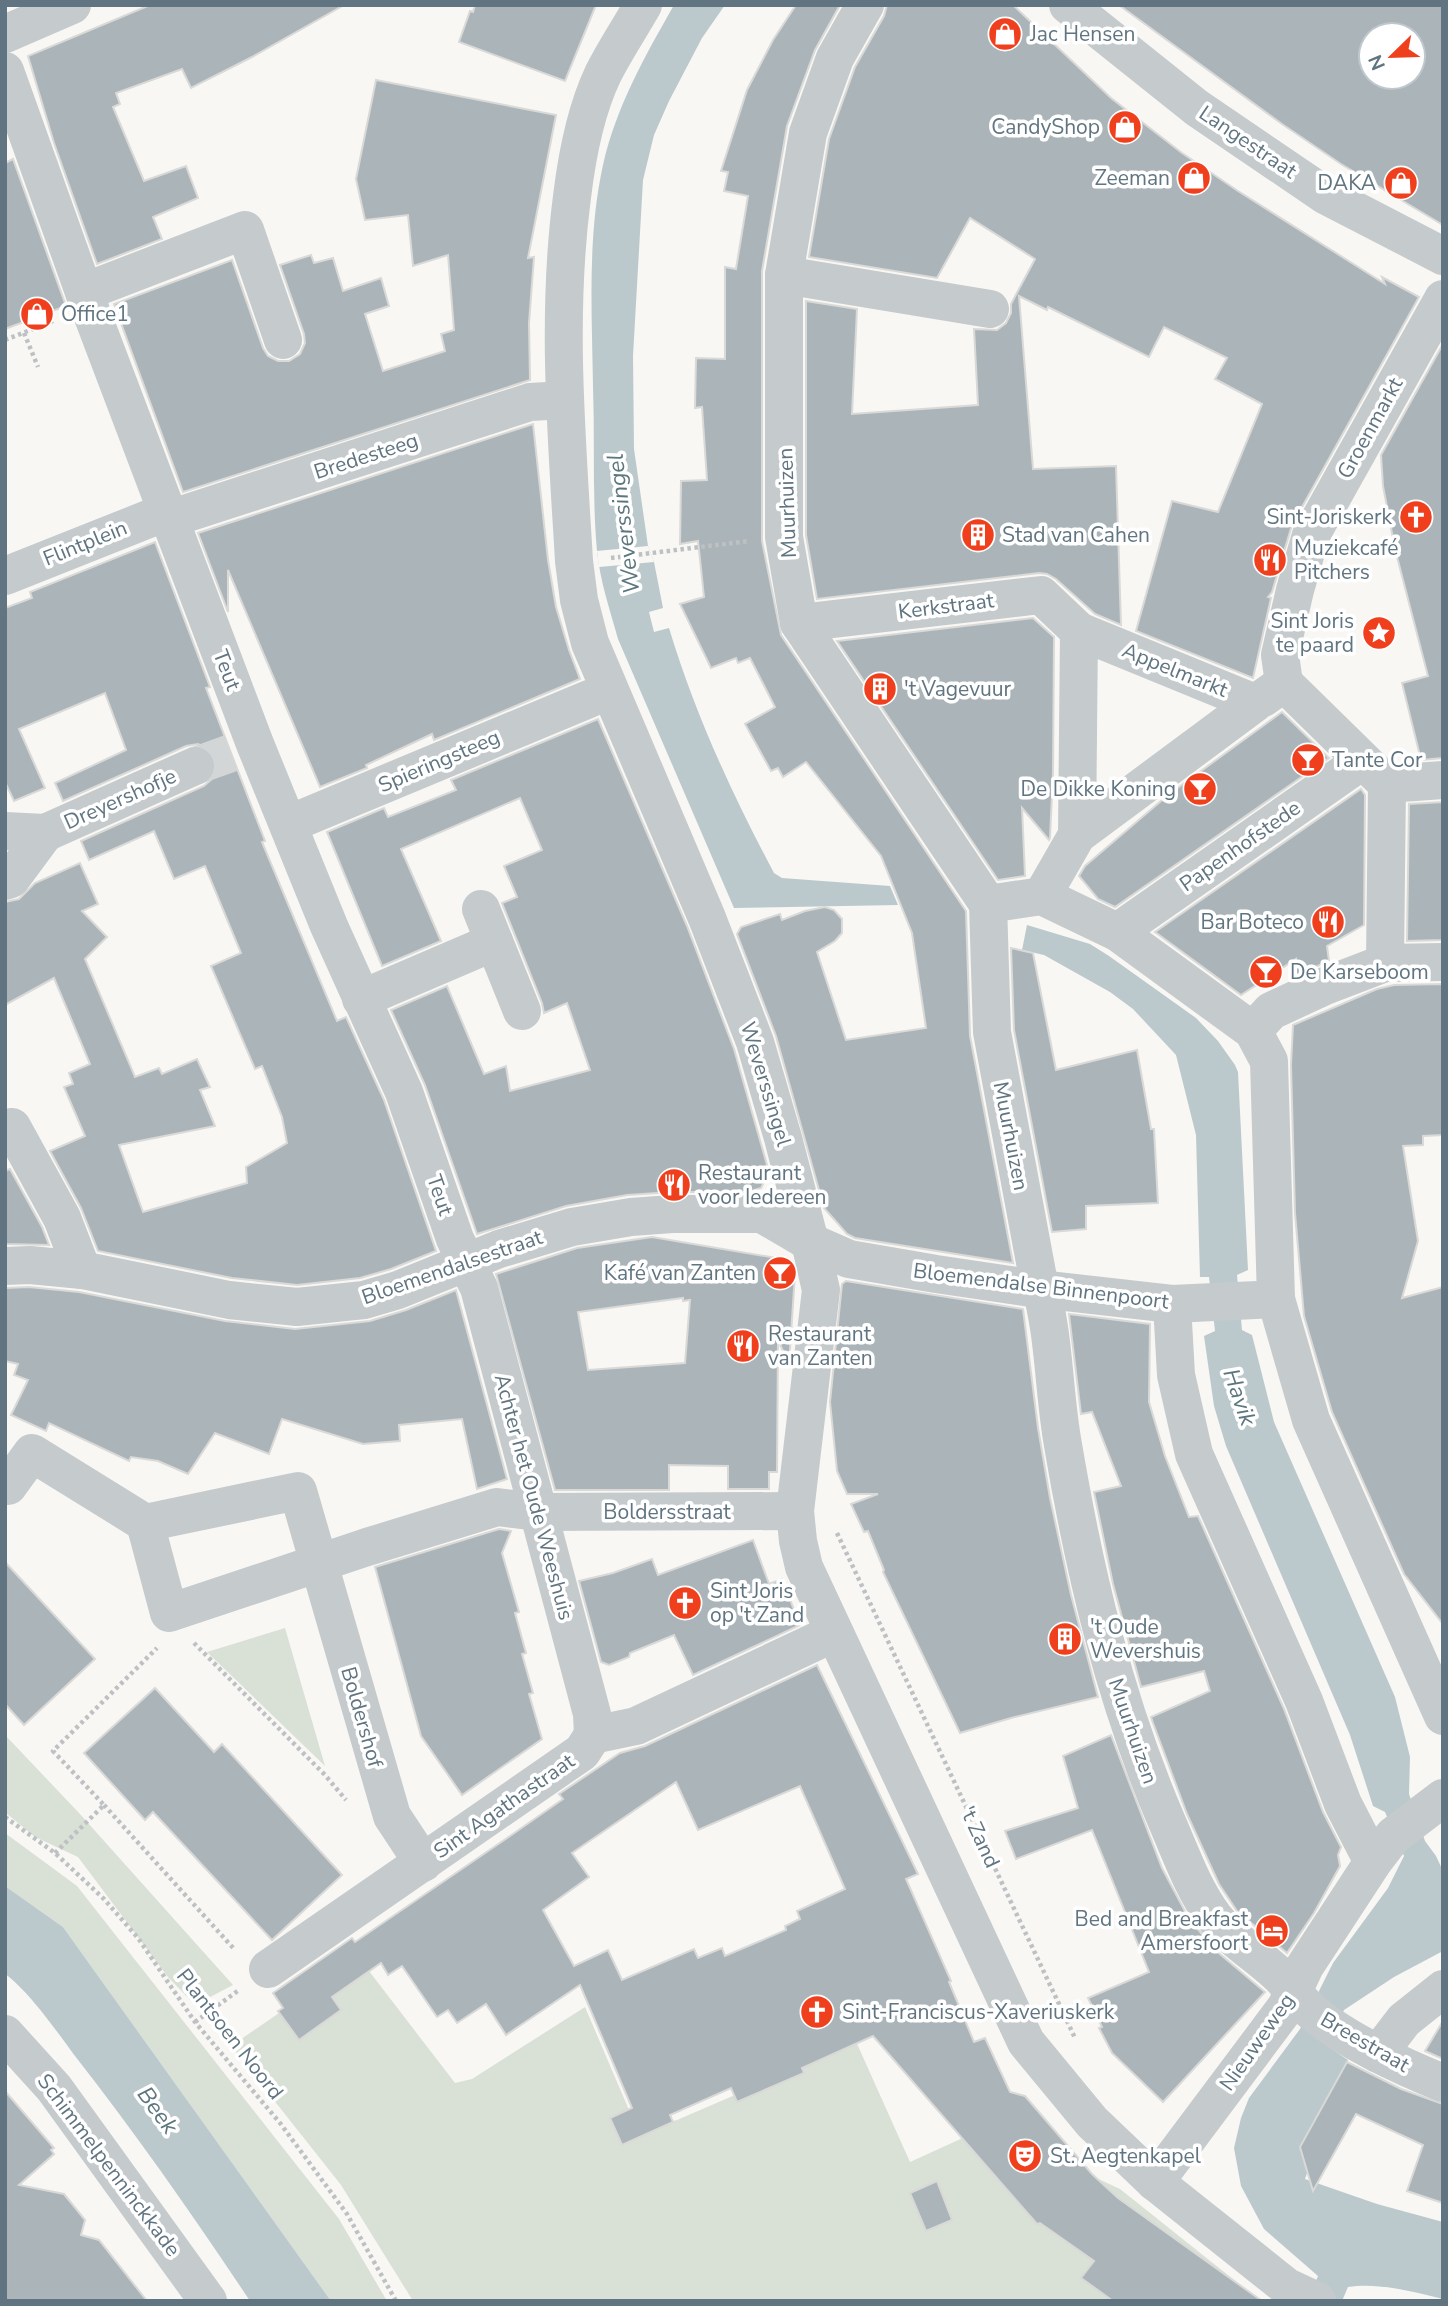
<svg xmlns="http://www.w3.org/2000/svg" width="1448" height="2306" font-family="'Nunito Sans',sans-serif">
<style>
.green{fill:#d9e0d5}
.water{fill:#bbc9cd}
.pier{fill:#f8f7f4}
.building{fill:#abb5b9;stroke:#d9d9d7;stroke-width:2;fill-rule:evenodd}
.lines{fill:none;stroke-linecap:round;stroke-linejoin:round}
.minor-tunnel{stroke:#d2d6d7;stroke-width:38;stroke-dasharray:38 19;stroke-linecap:butt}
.path{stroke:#bec1c3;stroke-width:4.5;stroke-dasharray:3.5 3.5;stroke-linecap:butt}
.minor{stroke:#c5cacc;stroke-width:38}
.labels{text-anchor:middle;stroke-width:7;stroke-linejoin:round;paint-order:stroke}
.poi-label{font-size:21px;fill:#607581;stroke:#fff;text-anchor:start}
.street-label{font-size:21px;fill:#607581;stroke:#fff}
.water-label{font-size:23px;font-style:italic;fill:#5b767c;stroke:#fff}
</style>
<rect width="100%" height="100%" fill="#f8f7f4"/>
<g class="green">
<path d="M285,1628L325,1766L207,1652Z"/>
<path d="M5,1735L79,1813L233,1985L195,2005L168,1977L78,1857L35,1837L5,1812Z"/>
<path d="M5,1833L77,1886L339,2219L387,2301H331L63,1927L5,1886Z"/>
<path d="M359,1958L455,2083L472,2079L585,2007L629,2110L643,2129L677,2120L805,2065L841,2008L910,2162L987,2127L1120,2189L1253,2295L1248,2301H413L341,2185L231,2046Z"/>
</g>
<g class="water">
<path d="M674,5H725L702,38L669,101L654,135L643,180L633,356L634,449L648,546L654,562L663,608L649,612L654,632L669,628C695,714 732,794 774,873L782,878L890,886L898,905L734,908L618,639C610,610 600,581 597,551C592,497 595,441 593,387C592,314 587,237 603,165C616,107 645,56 674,5Z"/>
<path d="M1027,925L1090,944L1109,956L1196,1018L1218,1041L1235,1065L1238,1072L1248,1270L1237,1275L1242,1330L1252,1335L1274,1422L1395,1697L1410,1757L1409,1794L1425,1841L1436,1856L1443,1871V1951L1394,1977L1344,2010L1326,2045L1348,2060L1300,2148L1306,2169L1308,2170L1305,2179L1377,2204L1443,2222V2299C1413,2292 1379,2282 1348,2287L1342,2301H1308L1318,2276L1264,2229L1241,2186L1234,2148L1241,2118L1249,2098L1300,2029L1333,1963L1388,1888L1404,1856L1385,1812L1373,1806L1350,1735L1226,1446L1214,1406L1204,1336L1215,1331L1209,1277H1200L1196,1135L1176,1055L1133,1009L1110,992L1044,955L1022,950Z"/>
<path d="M5,1886L63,1927L331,2301H250C194,2217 137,2135 75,2056C58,2033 28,1990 5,1974Z"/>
</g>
<path class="pier" d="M648,546L654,562L599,567L597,551Z"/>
<g class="building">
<path d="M150,5H344L252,57L191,88L182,69L116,93L120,104L113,107L144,181L186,166L198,198L153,217L162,239L97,264L54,143L28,56Z"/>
<path d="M475,5H596L565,81L459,42L470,11L473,12Z"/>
<path d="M796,5H840L815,50L787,126L762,271V541L781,635L966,911L970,1036L1013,1263L855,1238L847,1234L824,1208L776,1036L737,934L741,927L780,914L782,920L805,911L825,907L834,910L842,919V933L835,941L817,952L846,1040L926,1028L912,933L881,856L806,762L783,777L778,768L771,771L745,724L775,707L750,658L738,663L736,658L711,668L680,604L704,597L698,541L680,544L681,481L707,480L702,407L695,408L696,358L725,359V267L736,269L748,196L724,191L728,172L721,171L747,90L773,40Z"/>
<path d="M887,5H1013L1111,98L1182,153L1238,191L1385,284L1382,277L1419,297L1292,525L1272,592L1268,597L1271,598L1253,678L1136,631L1172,501L1218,512L1262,404L1215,379L1227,358L1164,327L1149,357L1048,307L1047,310L1019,296L1033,469L1116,466L1121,625L1095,614L1056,579L1047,574L1039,573L817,599L806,535V301L857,309L852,414L978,405L974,329L997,330L1006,323L1011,313V304L1035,259L970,218L937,278L809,257L829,139L855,67L884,16Z"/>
<path d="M1119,5H1443V225L1341,164L1282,124ZM1371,35H1413V77H1371Z"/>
<path d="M376,80L556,115L528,258L534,257L529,323L530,380L183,492L114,304L232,260L263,348L268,356L278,361H289L300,354L305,343L304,334L280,265L311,255L314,263L333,258L343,291L381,278L389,306L365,314L383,371L445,351L441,334L454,330L448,255L413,266L408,215L365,220L356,179Z"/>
<path d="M13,159L66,306L5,329V163Z"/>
<path d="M1443,344V758L1421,760L1402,683L1428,676L1395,549L1383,486L1381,455Z"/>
<path d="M533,424L548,560L556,607L569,650L580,679L434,740L432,734L366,765L367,768L320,787L228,570V612L198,533Z"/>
<path d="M155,542L210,687L206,688L265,841L262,842L337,1021L346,1017L384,1100L436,1251L391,1269L360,1278L297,1285L232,1278L98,1251L81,1208L50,1151L85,1136L64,1087L73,1084L69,1073L90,1064L54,978L5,1005V902L19,899L35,883L80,863L98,904L82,911L107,937L85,959L135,1077L159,1068L162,1074L197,1059L210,1087L200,1090L215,1126L119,1145L143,1212L247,1183L246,1167L287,1143L282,1117L262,1066L255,1069L211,966L241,953L205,866L174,879L154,831L89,860L81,841L204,786L212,779L217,769L215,756L208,749L198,744L186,746L63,801L55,783L126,750L105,693L19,729L45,788L14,801L5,782V608L32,598L30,592Z"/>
<path d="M1033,618L1054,637L1053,773L1050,838L1049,840L1022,808L1025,876L998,880L837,641Z"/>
<path d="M1282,712L1329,758L1115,907L1098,899L1079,876L1085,866L1168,795Z"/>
<path d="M598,719L687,926L734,1049L769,1172L761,1188L748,1192H672L627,1195L566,1206L477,1234L425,1085L391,1010L447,986L484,1074L506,1066L510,1091L590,1070L567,1003L544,1013L542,1003L502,903L517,897L504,866L542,850L520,798L401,849L441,941L382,966L327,832L384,808L388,817L456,790L451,780Z"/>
<path d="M1361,789L1365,795L1364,925L1327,946L1329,961L1295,976L1296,959L1241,995L1155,932Z"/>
<path d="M1443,802V940L1407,941L1409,804Z"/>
<path d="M1011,948L1033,953L1056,1070L1137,1050L1151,1129H1154L1158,1203L1086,1206V1229L1052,1232L1014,1030Z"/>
<path d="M1443,984V1135L1423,1136V1145L1403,1146L1418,1241L1402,1298L1443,1287V1624L1404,1574L1332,1412L1304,1316L1295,1213L1291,1065L1293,1025L1377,989L1394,985Z"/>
<path d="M10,1169L42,1227L49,1245L5,1244V1171Z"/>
<path d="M652,1237L788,1260L793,1267L795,1274L789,1364L778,1340L777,1472H769V1489H728V1466L669,1465V1490H555L496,1274L577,1248ZM683,1298V1301L690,1300L685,1363L588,1370L578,1312Z"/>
<path d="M846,1281L1023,1309L1038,1428L1050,1498L1071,1595L1098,1697L1011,1718L960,1733L883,1572L884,1570L868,1531L864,1532L851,1504L878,1494H847L837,1471L830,1402L842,1284Z"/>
<path d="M29,1287L79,1292L225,1321L295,1329L370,1321L406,1310L456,1290L507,1479L477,1489L462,1419L399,1425L400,1441L363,1444L282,1419L269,1454L215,1433L188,1474L158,1461L131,1457L129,1461L49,1423L46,1431L11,1415L28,1380L14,1375L18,1364L5,1361V1288Z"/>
<path d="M1069,1314L1150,1324L1149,1402L1165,1456L1189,1517L1198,1516L1284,1709L1323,1812L1341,1847L1338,1855L1340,1866L1314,1913L1287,1953L1237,1911L1219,1884L1187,1814L1153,1723L1151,1717L1210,1691L1204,1671L1141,1687L1113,1584L1094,1492L1121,1486L1092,1412L1081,1414Z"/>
<path d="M499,1529L511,1531L502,1553L519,1612L515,1613L526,1653L522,1654L533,1693L529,1694L542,1739L462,1795L421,1736L375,1567Z"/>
<path d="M753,1540L769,1584L782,1579L800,1625L693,1675L674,1635L630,1653L629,1657L609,1665L601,1662L579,1581L613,1573L652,1559L658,1575Z"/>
<path d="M5,1562L95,1659L24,1725L5,1704Z"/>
<path d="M817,1665L918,1874L906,1879L951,1981L949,1982L974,2042L985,2038L1010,2092L1025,2096L1092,2174L1118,2198L1262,2301H1113L1081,2278L1094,2261L1040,2223L1037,2224L873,2036L802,2068L804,2073L737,2102L731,2088L670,2115L673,2122L622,2145L610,2118L632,2108L580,1985L506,2035L486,2004L457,2023L448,2010L437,2017L402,1966L388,1975L381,1963L332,1997L341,2010L299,2040L278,2011L283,2008L273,1993L352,1938L355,1942L510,1836L563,1799L559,1794L620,1753L645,1746ZM676,1782L698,1830L800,1786L845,1889L797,1911L800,1919L785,1926L786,1930L725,1956L722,1948L698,1958L694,1949L622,1980L608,1950L574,1966L543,1910L589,1877L572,1853Z"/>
<path d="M155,1688L214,1752L222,1744L342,1875L272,1940L153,1812L145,1820L84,1753Z"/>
<path d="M1111,1735L1162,1868L1188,1917L1214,1949L1265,1992L1163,2102L1112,2053L1099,2028L1102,2027L1088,1998L1149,1972L1092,1830L1016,1859L1005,1831L1078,1808L1063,1756Z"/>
<path d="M1443,2021V2059L1425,2051Z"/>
<path d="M1347,2062L1401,2089L1443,2104V2203L1407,2191L1423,2145L1356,2114L1313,2191L1300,2147Z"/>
<path d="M5,2091L54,2148L51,2150L54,2154L19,2185L64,2194L85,2220L81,2235L99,2240L147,2301H5Z"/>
<path d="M937,2181L952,2220L926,2231L910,2193Z"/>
</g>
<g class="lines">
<path class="minor-tunnel" d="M195,766L231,753"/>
<g class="path">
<path d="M24,333L38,367"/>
<path d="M5,340L53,321"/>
<path d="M611,558L749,541"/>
<path d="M837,1533L1075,2038"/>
<path d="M194,1643L325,1775L346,1800"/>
<path d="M104,1805L235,1950"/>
<path d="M5,1817L55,1853L104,1899L138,1938L195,2022L280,2123L347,2214L396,2301"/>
<path d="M55,1853L104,1805L53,1751L157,1648"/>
<path d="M195,2022L239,1990"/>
<path d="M1442,2301L1443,2299"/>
</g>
<g class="minor">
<path d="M643,5C630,28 615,50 603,74C585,112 577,155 572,197C556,318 567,440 574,561L579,600L590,643L707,918L755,1042L783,1138L810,1242L821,1290L795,1511L798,1541L804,1567L1026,2042L1092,2122L1155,2182L1287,2287L1317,2301"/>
<path d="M865,5L835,58L808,133L784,275V537L799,623L988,904L992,1032L1038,1278C1055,1332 1053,1390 1063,1445C1085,1575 1115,1701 1167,1822C1181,1854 1193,1889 1214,1917C1233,1941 1259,1956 1281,1977C1291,1987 1298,2000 1309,2009C1340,2038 1403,2067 1443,2083"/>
<path d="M1068,5L1197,108L1325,195L1443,256"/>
<path d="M5,34L72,5"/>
<path d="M5,71L89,306L255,744L329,926L404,1092L455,1239L479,1288L592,1714L593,1735"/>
<path d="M784,275L990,309"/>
<path d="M84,292L245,230L283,340"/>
<path d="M169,519L530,402L565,400"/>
<path d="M5,576L166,512"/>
<path d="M799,623L1041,595L1079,631"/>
<path d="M1284,683L1280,655L1295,590L1311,535L1443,299"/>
<path d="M1263,698L1284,683L1387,784L1385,963"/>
<path d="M1387,784L1443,780"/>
<path d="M289,824L589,699"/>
<path d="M5,831L45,833L195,766"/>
<path d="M5,881L11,879L45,833"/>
<path d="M1042,896L1077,835L1255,703L1079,631L1077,835"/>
<path d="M988,904L1042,896L1117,932L1253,1031L1269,1061L1276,1299L1311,1420L1443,1716"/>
<path d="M481,909L522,1011"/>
<path d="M1117,932L1362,761"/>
<path d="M361,999L494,942"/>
<path d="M1253,1031L1271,1011L1325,986L1385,963L1443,962"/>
<path d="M12,1127L62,1218L82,1270"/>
<path d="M5,1266L30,1265L82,1270L229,1300L297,1307L364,1300L398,1290L499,1249L572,1227L631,1217L672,1214H762L810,1242L849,1259L936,1274L1031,1288L1172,1304L1276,1299"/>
<path d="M1172,1304L1176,1375L1194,1454L1304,1701L1343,1804L1373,1862"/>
<path d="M5,1483L8,1486L32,1453L145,1523"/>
<path d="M423,1863L392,1816L298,1491L145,1523L169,1613L367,1547L497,1507L538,1512L795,1511"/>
<path d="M268,1969L582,1752L593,1735L636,1726L834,1633"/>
<path d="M5,2034L54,2088L208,2301"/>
<path d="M1378,2054L1404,2020L1443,1989"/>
<path d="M1155,2182L1286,2007L1305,1966L1373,1862L1393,1836L1443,1798"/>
</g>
</g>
<defs>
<g id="shop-disc" transform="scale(1.75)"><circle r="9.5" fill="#ef3f1d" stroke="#fff"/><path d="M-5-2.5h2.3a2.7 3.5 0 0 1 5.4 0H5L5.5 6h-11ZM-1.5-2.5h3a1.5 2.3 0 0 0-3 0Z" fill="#fff"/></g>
<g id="church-disc" transform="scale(1.75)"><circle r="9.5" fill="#ef3f1d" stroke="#fff"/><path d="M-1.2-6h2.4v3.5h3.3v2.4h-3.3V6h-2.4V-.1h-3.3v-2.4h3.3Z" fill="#fff"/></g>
<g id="building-disc" transform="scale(1.75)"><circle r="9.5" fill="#ef3f1d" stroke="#fff"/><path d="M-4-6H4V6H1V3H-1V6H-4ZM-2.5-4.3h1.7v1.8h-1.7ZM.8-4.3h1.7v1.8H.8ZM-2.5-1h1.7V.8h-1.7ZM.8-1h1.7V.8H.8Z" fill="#fff"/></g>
<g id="restaurant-disc" transform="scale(1.75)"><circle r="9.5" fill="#ef3f1d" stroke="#fff"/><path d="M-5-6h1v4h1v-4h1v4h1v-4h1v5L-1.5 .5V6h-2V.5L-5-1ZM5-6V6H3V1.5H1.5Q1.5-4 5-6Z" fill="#fff"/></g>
<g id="sight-disc" transform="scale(1.75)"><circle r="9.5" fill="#ef3f1d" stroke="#fff"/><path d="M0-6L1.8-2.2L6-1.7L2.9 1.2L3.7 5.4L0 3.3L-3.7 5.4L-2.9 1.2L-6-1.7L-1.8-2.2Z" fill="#fff"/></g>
<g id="bar-disc" transform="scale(1.75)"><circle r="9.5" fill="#ef3f1d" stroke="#fff"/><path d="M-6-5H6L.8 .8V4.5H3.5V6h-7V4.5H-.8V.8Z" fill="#fff"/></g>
<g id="hotel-disc" transform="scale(1.75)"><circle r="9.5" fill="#ef3f1d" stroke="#fff"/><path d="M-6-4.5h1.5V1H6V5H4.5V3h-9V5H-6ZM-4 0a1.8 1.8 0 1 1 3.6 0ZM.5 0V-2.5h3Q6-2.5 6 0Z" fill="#fff"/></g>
<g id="theatre-disc" transform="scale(1.75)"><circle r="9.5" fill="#ef3f1d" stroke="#fff"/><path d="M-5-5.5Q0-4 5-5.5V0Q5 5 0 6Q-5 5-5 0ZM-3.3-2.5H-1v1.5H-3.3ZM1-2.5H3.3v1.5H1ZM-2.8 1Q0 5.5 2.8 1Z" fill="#fff"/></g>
</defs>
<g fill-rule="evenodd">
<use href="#shop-disc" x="1005" y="34"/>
<use href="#shop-disc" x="1125" y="127"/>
<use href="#shop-disc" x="1194" y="178"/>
<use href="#shop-disc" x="1401" y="183"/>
<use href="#shop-disc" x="37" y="314"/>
<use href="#church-disc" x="1416" y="517"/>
<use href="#building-disc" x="978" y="535"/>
<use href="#restaurant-disc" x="1270" y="560"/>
<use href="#sight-disc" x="1379" y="633"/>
<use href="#building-disc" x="880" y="689"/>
<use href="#bar-disc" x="1308" y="760"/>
<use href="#bar-disc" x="1200" y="789"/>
<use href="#restaurant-disc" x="1328" y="922"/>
<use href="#bar-disc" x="1266" y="972"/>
<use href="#restaurant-disc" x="674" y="1185"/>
<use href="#bar-disc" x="780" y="1273"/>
<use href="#restaurant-disc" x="743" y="1346"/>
<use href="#church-disc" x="685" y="1603"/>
<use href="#building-disc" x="1065" y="1639"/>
<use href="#hotel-disc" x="1272" y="1931"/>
<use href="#church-disc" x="817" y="2012"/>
<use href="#theatre-disc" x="1025" y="2156"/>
</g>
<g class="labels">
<g class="poi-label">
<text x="1030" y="41">Jac Hensen</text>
<text x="1100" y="134" text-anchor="end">CandyShop</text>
<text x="1170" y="185" text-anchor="end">Zeeman</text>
<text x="1376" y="190" text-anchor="end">DAKA</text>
<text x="61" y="321">Office1</text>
<text x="1392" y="524" text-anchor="end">Sint-Joriskerk</text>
<text x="1002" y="542">Stad van Cahen</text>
<text x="1294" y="555">Muziekcafé<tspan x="1294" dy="24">Pitchers</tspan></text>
<text x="1354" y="628" text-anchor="end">Sint Joris<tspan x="1354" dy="24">te paard</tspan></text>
<text x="904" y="696">'t Vagevuur</text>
<text x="1332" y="767">Tante Cor</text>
<text x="1176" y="796" text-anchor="end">De Dikke Koning</text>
<text x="1304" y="929" text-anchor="end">Bar Boteco</text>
<text x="1290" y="979">De Karseboom</text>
<text x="698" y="1180">Restaurant<tspan x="698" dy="24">voor Iedereen</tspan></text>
<text x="756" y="1280" text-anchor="end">Kafé van Zanten</text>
<text x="768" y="1341">Restaurant<tspan x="768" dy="24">van Zanten</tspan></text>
<text x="710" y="1598">Sint Joris<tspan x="710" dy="24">op 't Zand</tspan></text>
<text x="1090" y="1634">'t Oude<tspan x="1090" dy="24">Wevershuis</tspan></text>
<text x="1248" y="1926" text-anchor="end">Bed and Breakfast<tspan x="1248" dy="24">Amersfoort</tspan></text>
<text x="842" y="2019">Sint-Franciscus-Xaveriuskerk</text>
<text x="1050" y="2163">St. Aegtenkapel</text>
</g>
<g class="street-label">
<text transform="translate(1248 142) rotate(34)" y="7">Langestraat</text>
<text transform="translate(1370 428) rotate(-61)" y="7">Groenmarkt</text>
<text transform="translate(366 456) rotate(-18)" y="7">Bredesteeg</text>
<text transform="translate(787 503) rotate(-92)" y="7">Muurhuizen</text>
<text transform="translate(85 543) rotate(-22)" y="7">Flintplein</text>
<text transform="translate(946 606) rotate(-7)" y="7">Kerkstraat</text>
<text transform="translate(227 670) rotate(69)" y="7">Teut</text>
<text transform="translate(1175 670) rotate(22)" y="7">Appelmarkt</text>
<text transform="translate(439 761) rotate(-23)" y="7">Spieringsteeg</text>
<text transform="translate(120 799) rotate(-24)" y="7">Dreyershofje</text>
<text transform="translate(1240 846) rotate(-35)" y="7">Papenhofstede</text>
<text transform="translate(766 1084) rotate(73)" y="7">Weverssingel</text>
<text transform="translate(1011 1136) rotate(79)" y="7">Muurhuizen</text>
<text transform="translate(440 1195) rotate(71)" y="7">Teut</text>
<text transform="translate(452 1267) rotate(-19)" y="7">Bloemendalsestraat</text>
<text transform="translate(1041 1286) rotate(7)" y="7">Bloemendalse Binnenpoort</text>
<text transform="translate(534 1497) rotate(75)" y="7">Achter het Oude Weeshuis</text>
<text x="667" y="1519">Boldersstraat</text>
<text transform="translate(362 1717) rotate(74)" y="7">Boldershof</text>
<text transform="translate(1133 1731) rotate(71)" y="7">Muurhuizen</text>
<text transform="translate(504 1806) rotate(-35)" y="7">Sint Agathastraat</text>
<text transform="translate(980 1837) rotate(65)" y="7">'t Zand</text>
<text transform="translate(230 2034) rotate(52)" y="7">Plantsoen Noord</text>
<text transform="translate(1257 2042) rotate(-55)" y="7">Nieuweweg</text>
<text transform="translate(1365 2042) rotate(30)" y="7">Breestraat</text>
<text transform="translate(109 2165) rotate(53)" y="7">Schimmelpenninckkade</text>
</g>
<g class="water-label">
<text transform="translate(623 524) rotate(-97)" y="8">Weverssingel</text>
<text transform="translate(1240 1397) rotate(71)" y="8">Havik</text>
<text transform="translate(158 2110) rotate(54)" y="8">Beek</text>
</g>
</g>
<rect width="1448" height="2306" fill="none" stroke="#607581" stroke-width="14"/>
<g transform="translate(1392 56) rotate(247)"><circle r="33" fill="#ffffff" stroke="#bfc8cd" stroke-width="2"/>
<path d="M0-5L12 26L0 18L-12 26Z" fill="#ef3f1d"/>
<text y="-10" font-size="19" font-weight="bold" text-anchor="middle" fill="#607581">N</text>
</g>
</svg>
